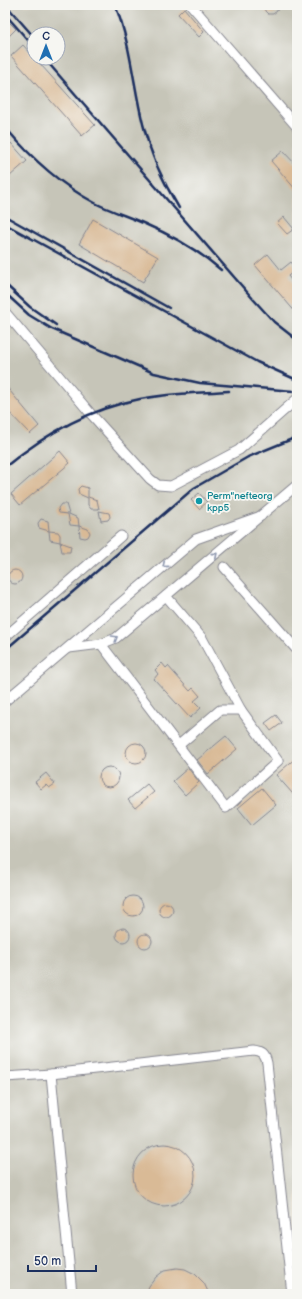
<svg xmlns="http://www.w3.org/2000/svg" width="302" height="1299" font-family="'Balsamiq Sans',sans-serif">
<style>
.industrial{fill:#c6c5b8;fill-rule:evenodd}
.building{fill:#d9ba96}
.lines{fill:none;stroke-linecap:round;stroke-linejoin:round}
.minor-casing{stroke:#86868f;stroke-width:11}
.minor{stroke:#fff;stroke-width:9}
.rail{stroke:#1b2f5e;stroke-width:2.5}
.oneway{stroke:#8d97ae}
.culture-dot{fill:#0f9aa8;stroke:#f6f6f2;stroke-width:1.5}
.labels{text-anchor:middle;stroke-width:3.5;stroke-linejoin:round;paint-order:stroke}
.culture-label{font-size:10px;fill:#0d838f;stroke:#f6f6f2;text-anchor:start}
</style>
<rect width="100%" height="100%" fill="#f6f6f2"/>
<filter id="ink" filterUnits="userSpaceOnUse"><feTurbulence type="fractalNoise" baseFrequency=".025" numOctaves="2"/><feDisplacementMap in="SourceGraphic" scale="8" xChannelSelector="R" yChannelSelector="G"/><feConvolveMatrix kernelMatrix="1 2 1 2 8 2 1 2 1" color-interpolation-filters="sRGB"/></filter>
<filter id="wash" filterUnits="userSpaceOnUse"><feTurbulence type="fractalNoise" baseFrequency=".012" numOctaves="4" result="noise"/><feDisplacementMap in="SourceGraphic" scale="16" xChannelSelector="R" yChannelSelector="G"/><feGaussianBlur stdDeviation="0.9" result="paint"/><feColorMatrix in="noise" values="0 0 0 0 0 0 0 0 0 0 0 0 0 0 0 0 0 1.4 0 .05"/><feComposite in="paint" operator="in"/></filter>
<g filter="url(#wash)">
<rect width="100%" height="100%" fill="#f2ddc0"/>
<path class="industrial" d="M5,5H297V1294H5ZM34,34H58V58H34Z"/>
<g id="blocks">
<g class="building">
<path d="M264,5H278L277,11L273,14H268L265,11Z"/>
<path d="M184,8L204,32L199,37L178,14Z"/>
<path d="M5,18L16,29L5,40Z"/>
<path d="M23,45L95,125L82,136L11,56Z"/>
<path d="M11,143L27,161L9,177L5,172V148Z"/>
<path d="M283,151L297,166V191L271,161Z"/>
<path d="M284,217L294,229L287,234L277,223Z"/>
<path d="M93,219L158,257L143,282L79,244Z"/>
<path d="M268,254L281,270L291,262L297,269L288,276L297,287V314L255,265Z"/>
<path d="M5,385L39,426L30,434L5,408Z"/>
<path d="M60,451L70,463L20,505L11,494Z"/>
<path d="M81,486L88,488V497L97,500L99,509H91L88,505V498L79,494L78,489Z"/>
<path d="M199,493L207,502L199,509L191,500Z"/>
<path d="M61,504H66L69,514L78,518L79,526L88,529L90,533L88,537L85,538L80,537L79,526L70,525L68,514L59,513L58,508Z"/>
<path d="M99,511L109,513L110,517L108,520L101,521Z"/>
<path d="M41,519L48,521L49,531L39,528L38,523Z"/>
<path d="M49,531L58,532L60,535V542L71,546L70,552H62L60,542L50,540Z"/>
<circle cx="15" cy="577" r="7"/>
<path d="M162,663L166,668L168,666L190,691L193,688L200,696L194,701L201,708L190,718L154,679L158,674L155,670Z"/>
<path d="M276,715L282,723L271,731L265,723Z"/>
<path d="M226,736L237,749L208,774L197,760Z"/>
<circle cx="136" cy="753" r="10"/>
<path d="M297,757V791L293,794L276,775Z"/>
<circle cx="109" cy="777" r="10"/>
<path d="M188,768L199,782L185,795L173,781Z"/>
<path d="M46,773L55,784L49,788L46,785L41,789L35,782Z"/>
<path d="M147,784L154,792L135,808L128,800Z"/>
<path d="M262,788L276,805L252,825L238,808Z"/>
<circle cx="133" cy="906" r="10"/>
<circle cx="166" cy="910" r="7"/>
<circle cx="123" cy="935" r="7"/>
<circle cx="145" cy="941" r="7"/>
<circle cx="164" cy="1175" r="31"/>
<path d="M177,1268L185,1269L195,1274L204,1283L209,1294H146L149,1286L156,1277L165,1270Z"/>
</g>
</g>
</g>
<g filter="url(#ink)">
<use href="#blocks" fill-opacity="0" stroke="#86868f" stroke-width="1"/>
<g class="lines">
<g class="minor-casing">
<g id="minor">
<path d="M191,5L297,127"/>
<path d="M5,312L91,414L150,479L158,485L171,486L239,450L297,399"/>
<path d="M224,567L297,650"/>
<path d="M166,596L202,638L241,710"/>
<path d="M5,637L121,536"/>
<path d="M101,644L226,808L278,761L241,710H220L179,745"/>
<path d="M69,648L101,644L116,638L297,485"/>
<path d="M5,701L196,539L261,516"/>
<path d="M51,1074L72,1294"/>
<path d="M5,1077L51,1074L254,1051C262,1052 265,1054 267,1063L292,1294"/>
</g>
</g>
<use href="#minor" class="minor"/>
<g class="rail">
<path d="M6,5L34,37"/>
<path d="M115,5C131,44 133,84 143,124C150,153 163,182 179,208"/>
<path d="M5,14L34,47"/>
<path d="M44,58L254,300L274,322L297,340"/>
<path d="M5,127C31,158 59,184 95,203C111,211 127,216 143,223C171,235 198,250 221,270"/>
<path d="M5,216L169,308"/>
<path d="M5,224L257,362L297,380"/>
<path d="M5,284L30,307L56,325"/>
<path d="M5,293L29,315L52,329L154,373L200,383L293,391"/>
<path d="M5,467C45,434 89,409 140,399C169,393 199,393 229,391"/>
<path d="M5,650L194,488L248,457L297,437"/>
</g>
</g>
<defs><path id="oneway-chevron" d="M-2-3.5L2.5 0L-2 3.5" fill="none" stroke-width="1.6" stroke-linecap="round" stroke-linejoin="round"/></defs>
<g class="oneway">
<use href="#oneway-chevron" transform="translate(215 555) rotate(-40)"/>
<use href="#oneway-chevron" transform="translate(165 565) rotate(140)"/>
<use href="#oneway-chevron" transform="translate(115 638) rotate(-31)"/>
</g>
</g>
<circle class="culture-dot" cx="199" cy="501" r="4"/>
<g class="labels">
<g class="culture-label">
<text x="207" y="499">Perm"nefteorg<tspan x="207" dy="12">kpp5</tspan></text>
</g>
</g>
<rect width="302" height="1299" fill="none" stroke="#f6f6f2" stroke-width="20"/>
<g transform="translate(46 46)"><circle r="19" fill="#f6f6f2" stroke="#9ea6b7"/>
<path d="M0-3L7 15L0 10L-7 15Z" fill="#1f6fb2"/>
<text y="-6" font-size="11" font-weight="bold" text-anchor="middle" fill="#1b2f5e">С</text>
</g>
<path d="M28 1265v6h68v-6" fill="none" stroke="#1b2f5e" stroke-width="2"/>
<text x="34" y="1265" font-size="12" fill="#1b2f5e" stroke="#f6f6f2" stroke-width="3" paint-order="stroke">50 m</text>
</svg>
